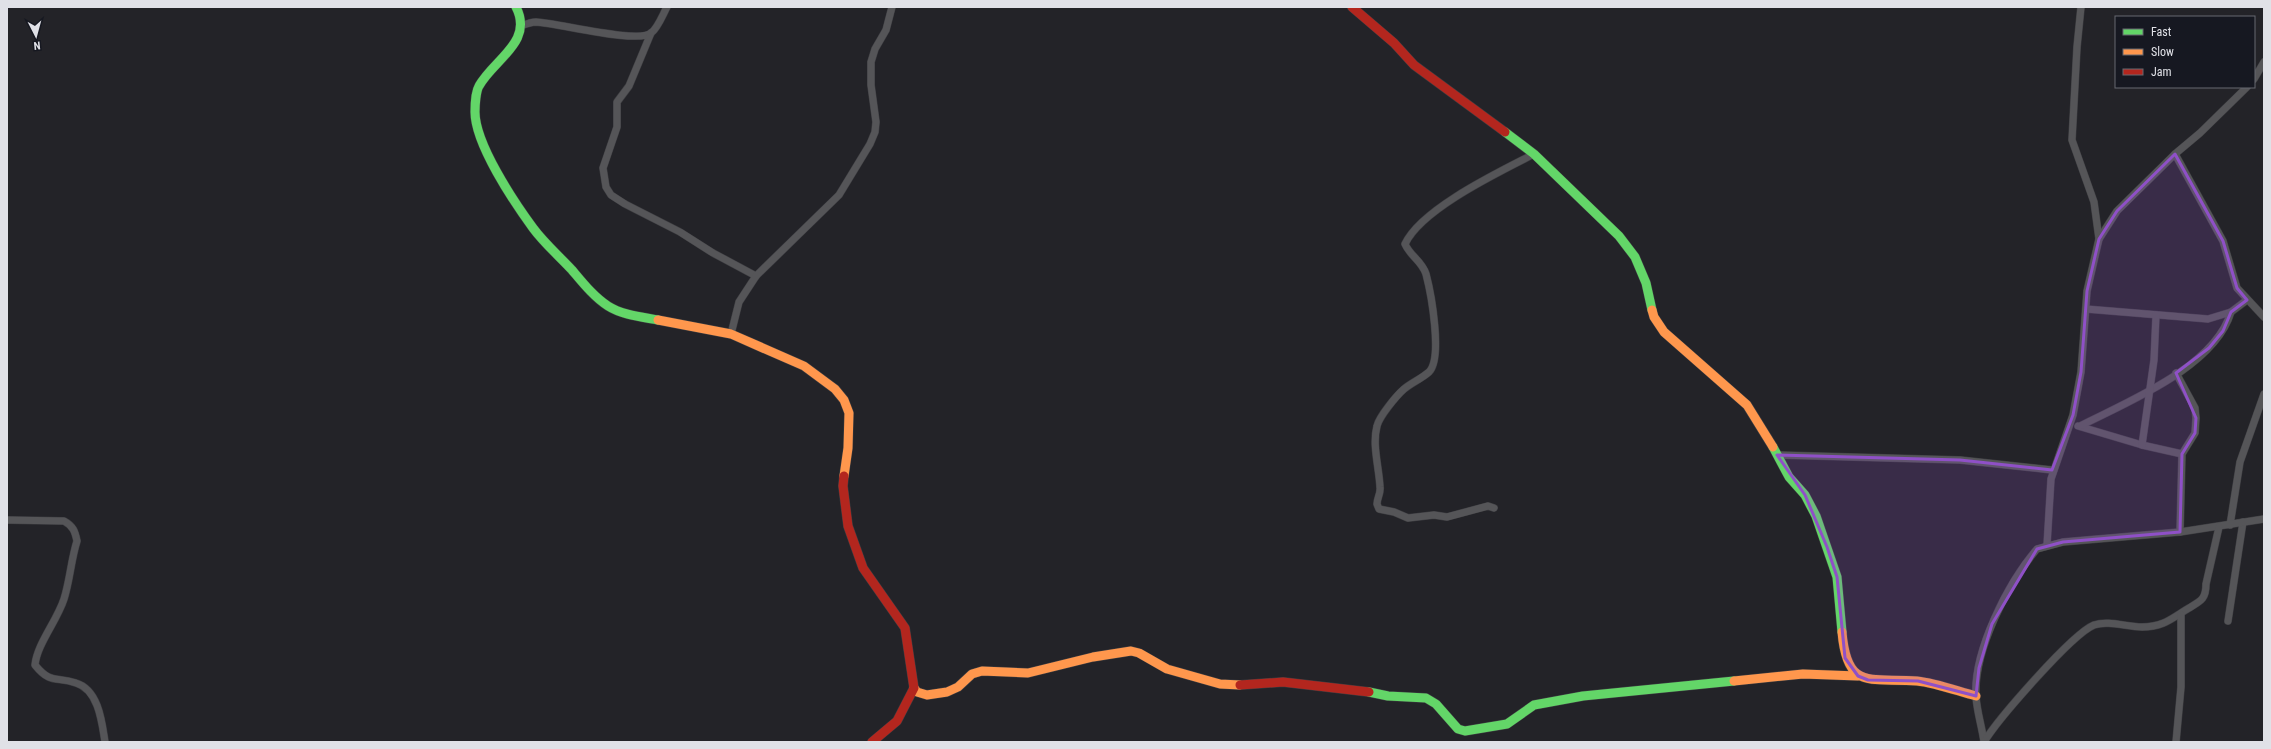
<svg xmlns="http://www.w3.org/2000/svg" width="2271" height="749" font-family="'Roboto Condensed',sans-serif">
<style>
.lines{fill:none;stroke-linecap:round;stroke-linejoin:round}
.street-casing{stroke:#3e3e42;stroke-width:8}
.fast-casing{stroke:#3e3e42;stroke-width:10}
.slow-casing{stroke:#3e3e42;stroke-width:10}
.jam-casing{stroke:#3e3e42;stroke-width:10}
.street{stroke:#555558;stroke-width:7}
.fast{stroke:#63d668;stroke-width:9}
.slow{stroke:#ff974d;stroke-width:9}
.jam{stroke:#b3261e;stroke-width:9}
.marked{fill:#8f50c7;fill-opacity:0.2;stroke:#8f50c7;stroke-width:3;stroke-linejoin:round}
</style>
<rect width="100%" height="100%" fill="#232328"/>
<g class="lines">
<g class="street-casing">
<g id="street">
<path d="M2081,7L2077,47L2072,140L2094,202L2099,239"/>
<path d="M521,26C526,24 531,22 536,22C558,23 638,44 651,33C658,28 663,14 667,7"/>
<path d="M651,33L629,86L617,102V127L603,168L606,187L611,195L625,204L680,232L713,253L756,276"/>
<path d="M2254,79L2264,62"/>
<path d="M2175,154L2223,241L2237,288L2264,317"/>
<path d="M2086,309L2208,319L2231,312L2247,300"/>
<path d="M731,334L739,302L756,276L839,195L870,144L875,132L876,122L871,85V62L875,49L886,30L892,7"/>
<path d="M2176,373L2195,408L2196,418L2195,433L2182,454L2180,532"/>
<path d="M2078,426L2142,445L2182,454"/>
<path d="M2080,426C2127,402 2215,367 2231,312"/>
<path d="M2142,445L2154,360L2156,315"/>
<path d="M1777,455L1960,460L2052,470"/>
<path d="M1494,508L1488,506L1447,517L1434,515L1408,518L1394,512L1379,509L1377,504C1377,498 1381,493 1380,487C1379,467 1372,445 1377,426C1379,417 1396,396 1404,389C1411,383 1421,379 1429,372C1443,358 1431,293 1426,274C1422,261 1410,256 1405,244C1421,209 1499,172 1534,154"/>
<path d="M7,520L64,521C73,526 75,531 77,541C71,560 70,580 64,599C57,621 37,644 35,665C51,685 57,676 76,683C99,690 102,723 105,742"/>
<path d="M2230,525L2240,462L2264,394"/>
<path d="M2047,545L2051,479L2073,415L2081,372L2087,291L2099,239L2117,211L2175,154L2200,133L2247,87"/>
<path d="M2228,621L2243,522"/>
<path d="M1984,742C1982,727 1977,712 1976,697C1973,651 2008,583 2037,549L2063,542L2180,532L2264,519"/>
<path d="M1984,742C1998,719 2072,634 2094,625C2108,620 2127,627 2142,627C2164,627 2172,618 2189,608C2201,601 2206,599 2206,584L2219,527"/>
<path d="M2176,742L2181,687V615"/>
</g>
</g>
<g class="fast-casing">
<g id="fast">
<path d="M516,7C534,42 494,59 479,86C476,91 475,105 475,112C475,144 514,202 533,228C544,243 559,256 572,270C583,283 594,297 608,306C622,315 642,317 658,320"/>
<path d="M1505,132L1534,154L1619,236L1635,257L1646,283L1652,310"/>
<path d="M1773,447L1789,477L1805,495L1816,516L1837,577L1842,632"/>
<path d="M1369,692L1388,696L1426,698L1436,704L1458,729L1465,731L1507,724L1534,705L1583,696L1734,681"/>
</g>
</g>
<g class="slow-casing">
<g id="slow">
<path d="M1652,310L1654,317L1664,332L1747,405L1773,447"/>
<path d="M658,320L731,334L804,366L835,389L844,400L849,413L848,448L844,476"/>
<path d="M1842,632C1847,692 1871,677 1917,681C1936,683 1957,691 1976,696"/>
<path d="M1734,681L1803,674L1858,676"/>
<path d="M914,688L917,692L927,695L947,692L958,687L972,674L982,671L1028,673L1093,657L1131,651L1139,653L1167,669L1220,684L1240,685"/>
</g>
</g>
<g class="jam-casing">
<g id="jam">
<path d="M1352,7L1394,43L1414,65L1505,132"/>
<path d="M844,476L843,486L848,526L863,568L905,628L914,688L897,721L872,742"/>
<path d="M1240,685L1283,682L1369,692"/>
</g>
</g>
<use href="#street" class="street"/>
<use href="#fast" class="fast"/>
<use href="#slow" class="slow"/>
<use href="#jam" class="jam"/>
</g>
<path class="marked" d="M2175,154L2223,241L2237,288L2247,300L2231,312L2223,331L2209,348L2176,373L2196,418L2195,433L2182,454L2180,532L2063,542L2037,549L1992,624L1979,668L1976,696L1918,681L1868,680L1858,676L1845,658L1837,577L1827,547L1805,495L1777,455L1960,460L2052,470L2073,415L2081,372L2087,291L2099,239L2117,211Z"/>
<rect width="2271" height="749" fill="none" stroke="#e0e1e7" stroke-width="16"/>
<rect x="2115" y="16" width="140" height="72" fill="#161821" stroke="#676870"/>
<rect x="2123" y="29" width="20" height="6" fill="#63d668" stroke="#676870"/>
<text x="2151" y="36" font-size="12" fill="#e0e1e7">Fast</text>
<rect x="2123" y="49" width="20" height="6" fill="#ff974d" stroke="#676870"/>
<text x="2151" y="56" font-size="12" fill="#e0e1e7">Slow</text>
<rect x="2123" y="69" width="20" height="6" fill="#b3261e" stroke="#676870"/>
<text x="2151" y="76" font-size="12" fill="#e0e1e7">Jam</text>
<g transform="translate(36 36) rotate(174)" stroke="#161821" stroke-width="3" paint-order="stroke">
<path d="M0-3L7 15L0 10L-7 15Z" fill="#e0e1e7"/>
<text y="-6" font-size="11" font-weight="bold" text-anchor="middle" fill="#e0e1e7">N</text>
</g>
</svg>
